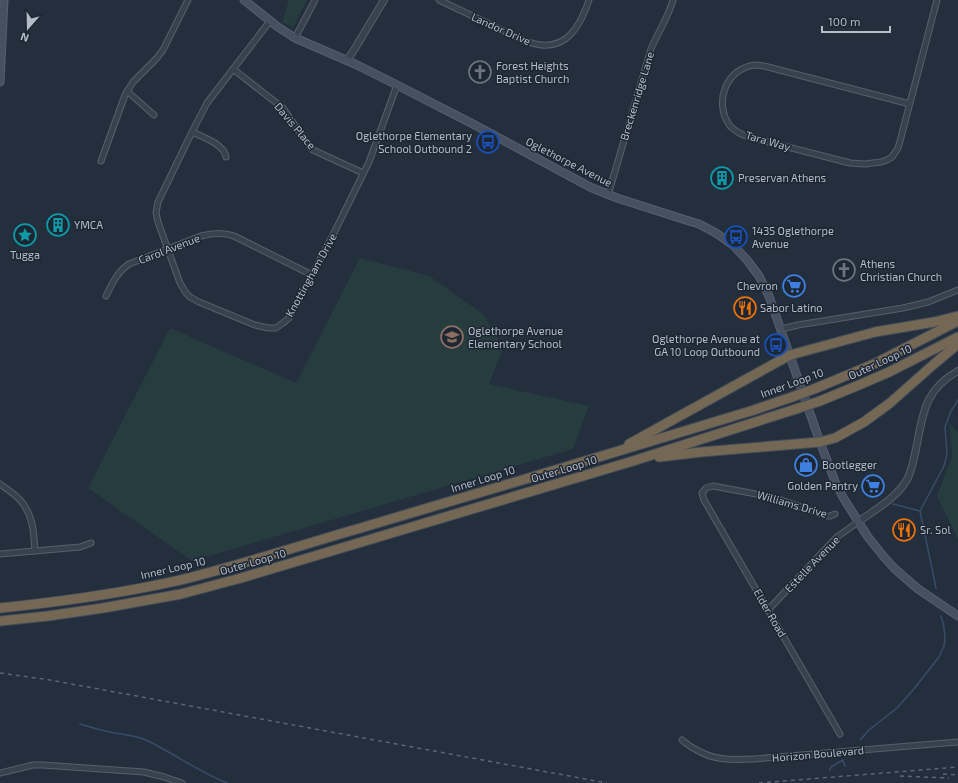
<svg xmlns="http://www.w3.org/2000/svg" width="958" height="783" font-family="'Exo 2',sans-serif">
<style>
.green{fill:#263c3f}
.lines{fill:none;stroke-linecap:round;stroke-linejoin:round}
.stream{stroke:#394c67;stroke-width:1.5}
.minor-casing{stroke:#565f6c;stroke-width:7}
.tertiary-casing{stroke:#565f6c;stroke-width:8}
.secondary-casing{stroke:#565f6c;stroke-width:9}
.motorway-casing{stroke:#434c59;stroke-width:11}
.minor{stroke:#38414e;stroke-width:5}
.tertiary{stroke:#38414e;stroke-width:6}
.secondary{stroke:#465061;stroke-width:7}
.motorway{stroke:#746855;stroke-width:9}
.rail{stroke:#5a6575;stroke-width:1.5;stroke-dasharray:4 4;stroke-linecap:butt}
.motorway-bridge-casing{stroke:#434c59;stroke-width:11;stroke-linecap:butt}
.motorway-bridge{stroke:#746855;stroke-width:9}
.labels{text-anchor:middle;stroke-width:3;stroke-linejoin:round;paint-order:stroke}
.street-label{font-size:11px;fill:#b4bcc9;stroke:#1d2633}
.poi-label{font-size:11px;fill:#b4bcc9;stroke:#1d2633;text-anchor:start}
</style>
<rect width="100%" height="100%" fill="#242f3e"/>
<g class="green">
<path d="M289,0H307L293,27L282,22Z"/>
<path d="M360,258L429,276L483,314L503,348L489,384L589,406L573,449L192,561L88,488L170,328L296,383Z"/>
<path d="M949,423L958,432V539L937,496L952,457Z"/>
</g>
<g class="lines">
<g class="stream">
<path d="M893,504L920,511"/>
<path d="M936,588L920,511L944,466L947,454L945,427L951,411L958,400"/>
<path d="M80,724C90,727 100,730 110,732C122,735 135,735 146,740C173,753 199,772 227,783"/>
<path d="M860,740L869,730L897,708L913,690L939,657L944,646L945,639L944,627L941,616"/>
<path d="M830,770L831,767L843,760L845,766"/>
</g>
<g class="minor-casing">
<g id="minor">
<path d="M439,0L523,40C561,56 578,33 589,0"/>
<path d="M270,21L207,103L192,132L158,202L156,213L158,222L180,283L186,293L190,297L199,302L255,325L268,328H276L283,323L289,318L333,235L369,162L397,85"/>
<path d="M295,38L315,0"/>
<path d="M233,69L283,108L310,147L313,150L363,173"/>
<path d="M127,91L154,115"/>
<path d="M910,104L768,67C764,66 759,65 755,65C726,68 713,103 730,126C735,131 742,135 749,137L850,163L865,164L881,162L887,160L892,157L898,148L900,141L937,0"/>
<path d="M192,132C203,137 224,144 226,157"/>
<path d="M101,161L125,95L133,82L156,59L163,50L188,0"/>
<path d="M608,195L651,49C658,32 668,18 673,0"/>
<path d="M106,296C112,284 117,272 129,264L201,236C212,233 223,232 234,236L312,275"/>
<path d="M781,329L798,325L903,308L928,302L958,290"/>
<path d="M0,484C7,489 15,494 20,500C33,514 34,533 35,551"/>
<path d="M835,514L830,516H827L772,497L713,486L706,488L702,493L704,500L840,734"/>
<path d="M0,554L80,547L91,543"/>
<path d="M768,610L837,537L858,522"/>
<path d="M682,740C686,743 690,747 695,749C714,761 733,760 754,759L958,742"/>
<path d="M0,773L33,765H43L144,772L164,777L182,783"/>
</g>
</g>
<g class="tertiary-casing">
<g id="tertiary">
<path d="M347,60L354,50L384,0"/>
<path d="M858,522C876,509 897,498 908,478C912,468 914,459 916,449C923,414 924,390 958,371"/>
</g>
</g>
<g class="secondary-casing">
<g id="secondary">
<path d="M244,0L278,27L295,38L355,64L397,85L471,123L590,187L617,198L689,221L699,224L716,233L733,245L747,260L759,276L769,296L820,442L836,484L844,499L868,537L884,557L895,569L918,589L958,616"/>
<path d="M0,82L4,0"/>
</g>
</g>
<g class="motorway-casing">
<g id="motorway">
<path d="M814,389L874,364L958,321"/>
<path d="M820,401L859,385L889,372L958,337"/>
<path d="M629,444L790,355L875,332L934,322L958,316"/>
<path d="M659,457L701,452L820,442L835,438L864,422L890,403L934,364L958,344"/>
<path d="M0,608C59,602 117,594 176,581C239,566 301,545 364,527C475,494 587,461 698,427L754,410L792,397"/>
<path d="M0,621L48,616L103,608L181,594L241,578L633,461L796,409"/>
</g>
</g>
<use href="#minor" class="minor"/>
<use href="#tertiary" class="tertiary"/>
<use href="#secondary" class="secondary"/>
<use href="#motorway" class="motorway"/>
<g class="rail">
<path d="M0,673L50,680L607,783"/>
<path d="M943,774L958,775"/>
<path d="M900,776L949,778"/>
<path d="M759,783L958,767"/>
</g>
<g class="motorway-bridge-casing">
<g id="motorway-bridge">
<path d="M792,397L814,389"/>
<path d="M796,409L820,401"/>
</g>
</g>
<use href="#motorway-bridge" class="motorway-bridge"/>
</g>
<defs>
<g id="church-ring" transform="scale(1.15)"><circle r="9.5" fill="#1d2633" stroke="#6b7280" stroke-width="1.5"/><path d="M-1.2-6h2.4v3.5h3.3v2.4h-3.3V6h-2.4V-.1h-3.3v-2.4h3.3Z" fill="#6b7280"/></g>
<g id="bus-ring" transform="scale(1.15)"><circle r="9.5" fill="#1d2633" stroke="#1a4fb4" stroke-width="1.5"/><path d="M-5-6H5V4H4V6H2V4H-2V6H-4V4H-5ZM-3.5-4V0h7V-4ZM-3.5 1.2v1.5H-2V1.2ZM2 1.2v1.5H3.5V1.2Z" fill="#1a4fb4"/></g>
<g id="building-ring" transform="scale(1.15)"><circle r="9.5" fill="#1d2633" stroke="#0f9aa8" stroke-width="1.5"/><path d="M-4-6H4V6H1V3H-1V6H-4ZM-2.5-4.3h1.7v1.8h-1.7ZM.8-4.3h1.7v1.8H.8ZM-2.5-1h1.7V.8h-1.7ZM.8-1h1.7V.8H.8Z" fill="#0f9aa8"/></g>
<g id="sight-ring" transform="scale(1.15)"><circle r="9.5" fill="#1d2633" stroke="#0f9aa8" stroke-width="1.5"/><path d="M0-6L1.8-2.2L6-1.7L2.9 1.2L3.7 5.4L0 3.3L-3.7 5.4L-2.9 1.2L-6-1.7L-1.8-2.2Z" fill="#0f9aa8"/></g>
<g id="supermarket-ring" transform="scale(1.15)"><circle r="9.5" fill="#1d2633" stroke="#3f7fe0" stroke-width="1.5"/><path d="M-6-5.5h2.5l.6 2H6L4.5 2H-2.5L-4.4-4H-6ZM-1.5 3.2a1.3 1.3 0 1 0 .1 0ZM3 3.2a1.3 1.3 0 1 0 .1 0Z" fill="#3f7fe0"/></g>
<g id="restaurant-ring" transform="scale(1.15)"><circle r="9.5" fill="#1d2633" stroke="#e8710a" stroke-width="1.5"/><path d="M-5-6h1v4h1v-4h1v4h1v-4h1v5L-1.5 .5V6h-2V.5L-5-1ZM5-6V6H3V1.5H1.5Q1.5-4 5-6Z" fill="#e8710a"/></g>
<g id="school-ring" transform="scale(1.15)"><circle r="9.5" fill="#1d2633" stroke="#8d6e63" stroke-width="1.5"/><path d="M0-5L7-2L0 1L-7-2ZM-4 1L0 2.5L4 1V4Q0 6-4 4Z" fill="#8d6e63"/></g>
<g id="shop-ring" transform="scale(1.15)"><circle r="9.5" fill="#1d2633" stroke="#3f7fe0" stroke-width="1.5"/><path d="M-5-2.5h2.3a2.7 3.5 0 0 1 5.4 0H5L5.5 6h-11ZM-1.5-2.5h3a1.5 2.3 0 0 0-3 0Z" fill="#3f7fe0"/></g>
</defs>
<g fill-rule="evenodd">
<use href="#church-ring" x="480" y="72"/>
<use href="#bus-ring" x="488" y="142"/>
<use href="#building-ring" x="722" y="178"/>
<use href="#building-ring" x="58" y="225"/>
<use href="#sight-ring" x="25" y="235"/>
<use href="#bus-ring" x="736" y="237"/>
<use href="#church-ring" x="844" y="270"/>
<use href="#supermarket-ring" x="794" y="286"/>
<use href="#restaurant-ring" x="745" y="308"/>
<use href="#school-ring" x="452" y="337"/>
<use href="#bus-ring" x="776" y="345"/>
<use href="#shop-ring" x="806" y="465"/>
<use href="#supermarket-ring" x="873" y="486"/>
<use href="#restaurant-ring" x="904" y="530"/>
</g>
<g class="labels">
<g class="street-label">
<text transform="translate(501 29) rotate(24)" y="4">Landor Drive</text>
<text transform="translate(637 96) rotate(-73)" y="4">Breckenridge Lane</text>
<text transform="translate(295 126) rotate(50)" y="4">Davis Place</text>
<text transform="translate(768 141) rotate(16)" y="4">Tara Way</text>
<text transform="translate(569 162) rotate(27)" y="4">Oglethorpe Avenue</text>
<text transform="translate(169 249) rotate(-21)" y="4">Carol Avenue</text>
<text transform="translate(311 275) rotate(-61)" y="4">Knottingham Drive</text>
<text transform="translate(880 362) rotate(-25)" y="4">Outer Loop 10</text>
<text transform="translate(792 383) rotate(-20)" y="4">Inner Loop 10</text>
<text transform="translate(564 469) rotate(-17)" y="4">Outer Loop 10</text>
<text transform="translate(483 479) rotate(-17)" y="4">Inner Loop 10</text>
<text transform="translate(792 504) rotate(16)" y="4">Williams Drive</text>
<text transform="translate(253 562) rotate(-16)" y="4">Outer Loop 10</text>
<text transform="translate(812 564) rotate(-46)" y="4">Estelle Avenue</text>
<text transform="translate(173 568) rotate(-13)" y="4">Inner Loop 10</text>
<text transform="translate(770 613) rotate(60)" y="4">Elder Road</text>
<text transform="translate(818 754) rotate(-5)" y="4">Horizon Boulevard</text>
</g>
<g class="poi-label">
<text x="496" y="70">Forest Heights<tspan x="496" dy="13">Baptist Church</tspan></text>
<text x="472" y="140" text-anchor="end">Oglethorpe Elementary<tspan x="472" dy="13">School Outbound 2</tspan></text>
<text x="738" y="182">Preservan Athens</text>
<text x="74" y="229">YMCA</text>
<text x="752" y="235">1435 Oglethorpe<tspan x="752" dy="13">Avenue</tspan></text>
<text x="25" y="259" text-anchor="middle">Tugga</text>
<text x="860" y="268">Athens<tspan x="860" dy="13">Christian Church</tspan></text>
<text x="778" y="290" text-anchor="end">Chevron</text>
<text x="760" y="312">Sabor Latino</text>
<text x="468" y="335">Oglethorpe Avenue<tspan x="468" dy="13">Elementary School</tspan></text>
<text x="760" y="343" text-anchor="end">Oglethorpe Avenue at<tspan x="760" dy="13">GA 10 Loop Outbound</tspan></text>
<text x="822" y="469">Bootlegger</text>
<text x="858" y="490" text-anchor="end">Golden Pantry</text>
<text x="920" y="534">Sr. Sol</text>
</g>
</g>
<g transform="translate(28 28) rotate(200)" stroke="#1d2633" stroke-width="3" paint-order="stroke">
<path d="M0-3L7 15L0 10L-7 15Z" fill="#b4bcc9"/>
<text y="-6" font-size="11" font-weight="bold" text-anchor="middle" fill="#b4bcc9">N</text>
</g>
<path d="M822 26v6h68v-6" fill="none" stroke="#b4bcc9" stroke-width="2"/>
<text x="828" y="26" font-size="12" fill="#b4bcc9" stroke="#1d2633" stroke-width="3" paint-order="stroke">100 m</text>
</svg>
